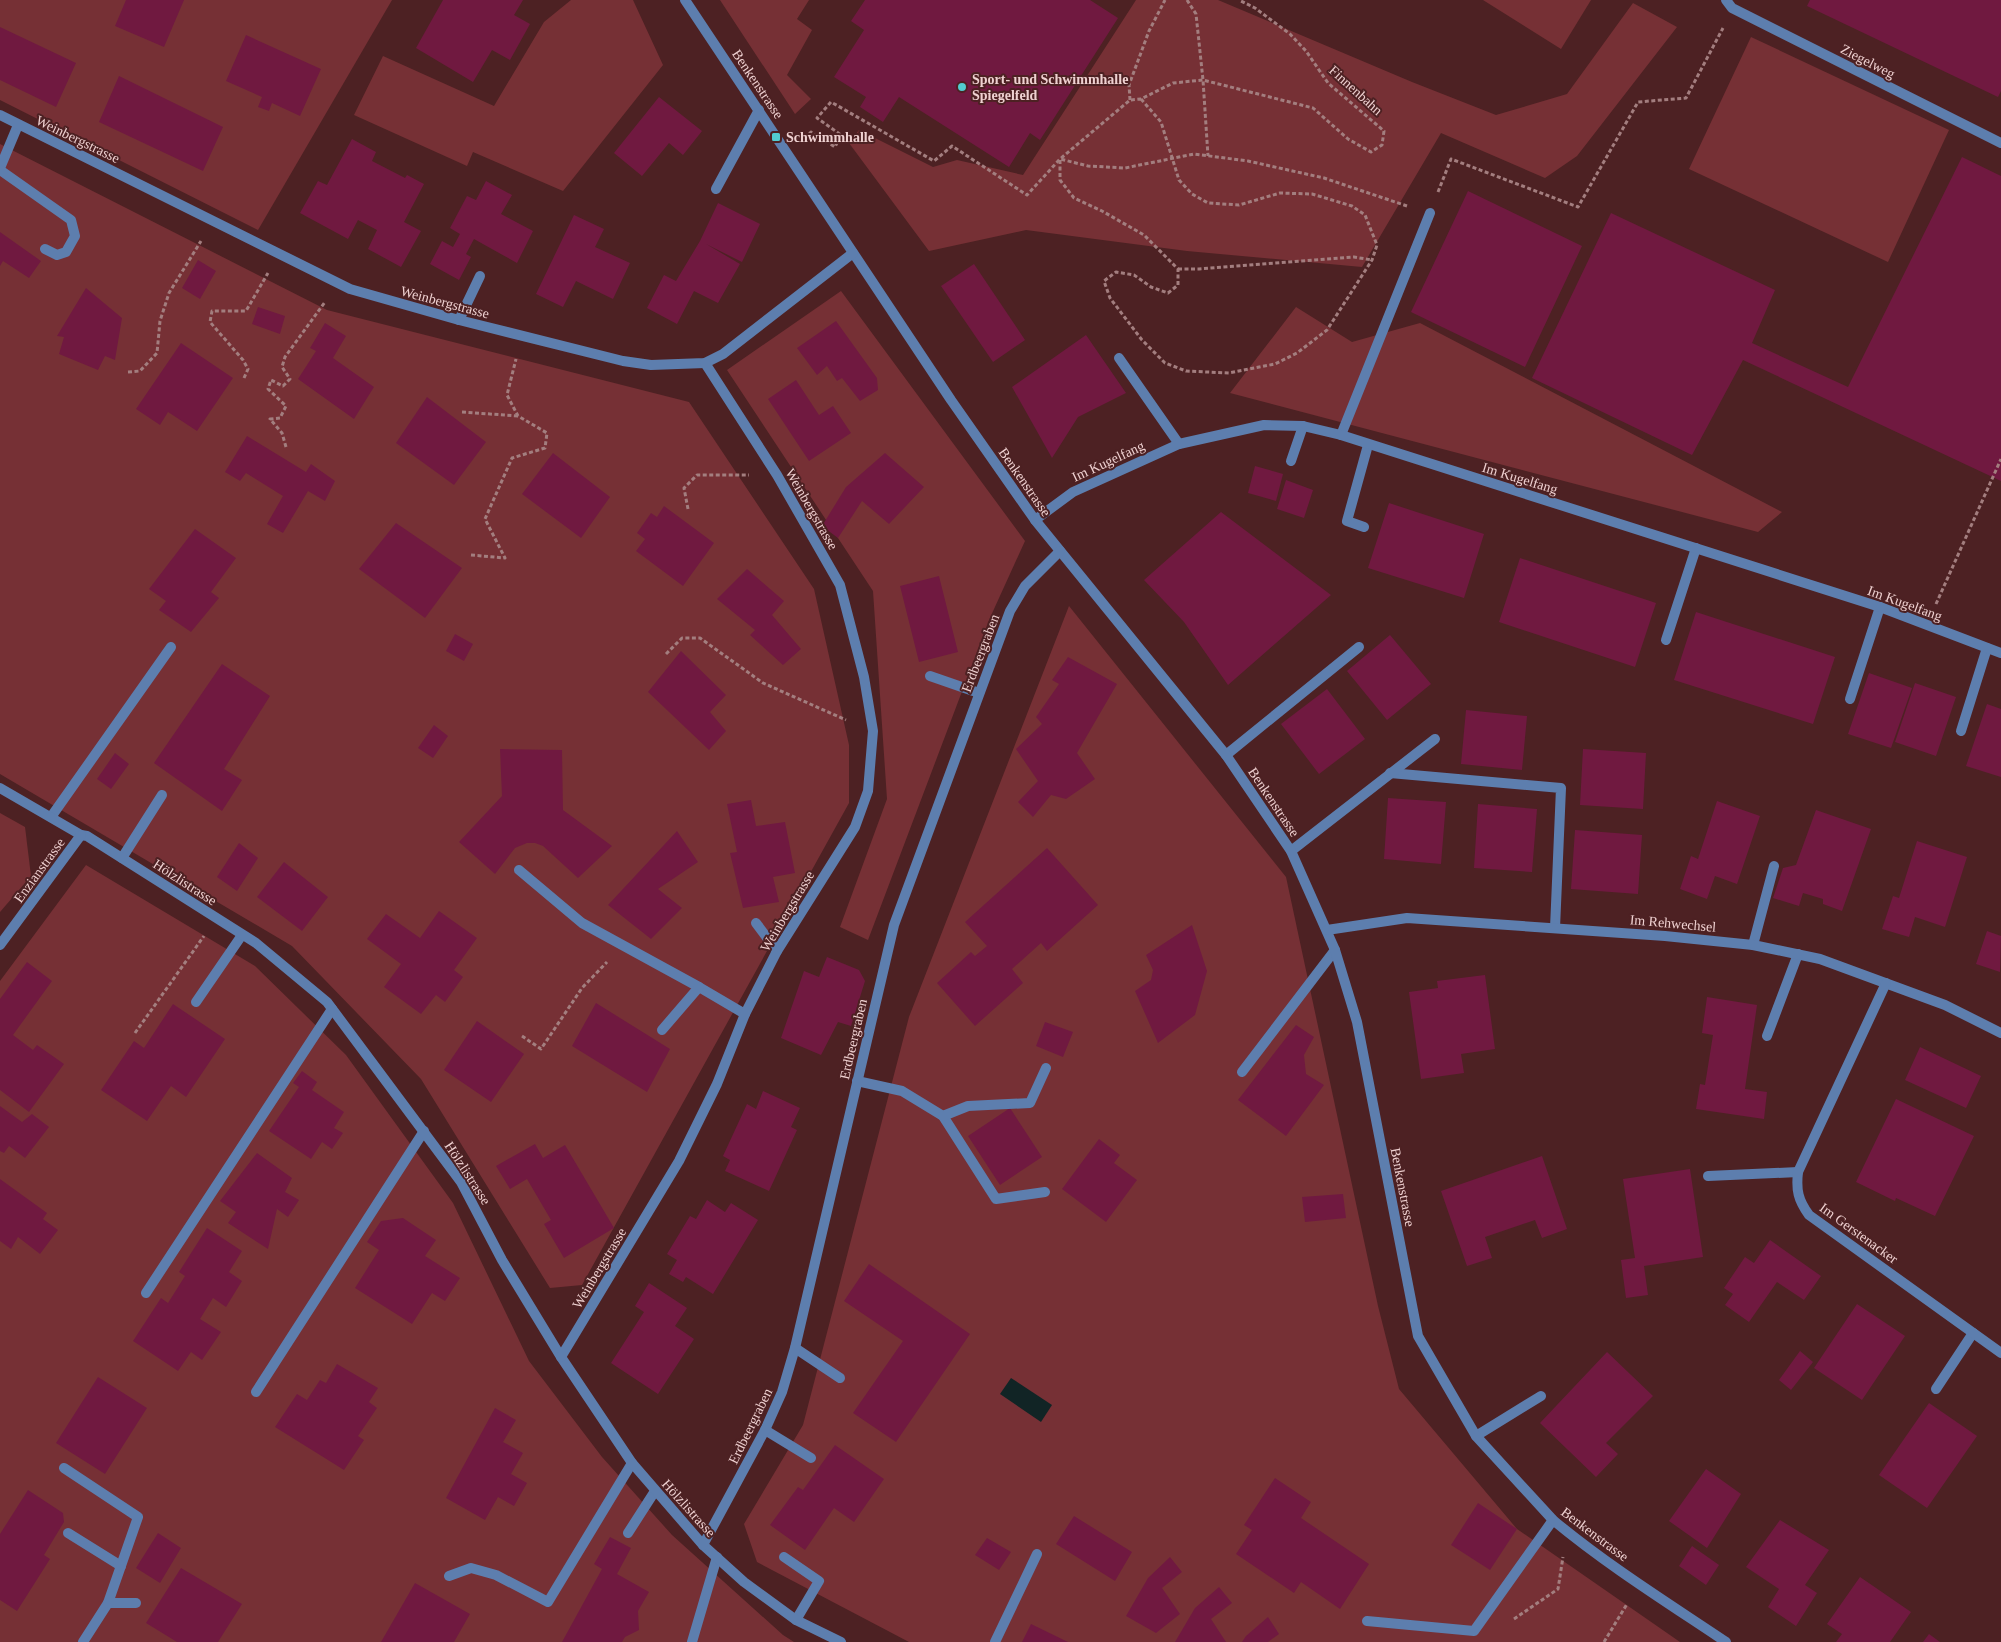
<svg xmlns="http://www.w3.org/2000/svg" width="2001" height="1642" font-family="Georgia,serif">
<style>
.green{fill:#763035}
.water{fill:#112425}
.building{fill:#701940}
.lines{fill:none;stroke-linecap:round;stroke-linejoin:round}
.path{stroke:#a37e7f;stroke-width:3;stroke-dasharray:4 2.5;stroke-linecap:butt}
.lane{stroke:#5d7eae;stroke-width:10}
.street{stroke:#5d7eae;stroke-width:10}
.poi-dot{fill:#52ccd0;stroke:#4d2123;stroke-width:2}
.labels{text-anchor:middle;stroke-width:4;stroke-linejoin:round;paint-order:stroke}
.street-label{font-size:14px;fill:#efd1d1;stroke:#4d2123}
.poi-label{font-size:14px;font-weight:bold;fill:#efd1d1;stroke:#4d2123;text-anchor:start}
</style>
<rect width="100%" height="100%" fill="#4d2123"/>
<g class="green">
<path d="M0,0H392L258,230L0,100Z"/>
<path d="M571,0H633L663,65L563,191L473,152L467,166L354,115L383,56L494,106L544,22Z"/>
<path d="M720,0H809L797,19L812,30L787,75L811,99L795,114Z"/>
<path d="M1136,0H1218L1412,82L1496,115L1567,94L1633,3L1677,27L1577,156L1545,178L1441,133L1362,267L1187,251L1026,230L929,251L849,143L859,130L933,167L957,160L1023,175Z"/>
<path d="M1483,0H1591L1561,49Z"/>
<path d="M1751,37L1949,130L1888,262L1689,169Z"/>
<path d="M0,144L327,310L689,402L814,589L849,745V803L582,1285L550,1288L421,1079L292,946L0,774Z"/>
<path d="M841,291L1025,541L989,620L868,940L840,927L887,799L873,591L727,370Z"/>
<path d="M1296,307L1352,342L1420,323L1782,512L1758,532L1230,393Z"/>
<path d="M1069,606L1286,877L1378,1306L1399,1389L1517,1529L1680,1642H909L757,1562L744,1524L803,1425L909,1017Z"/>
<path d="M0,813L25,827L31,876L0,912Z"/>
<path d="M86,865L255,966L346,1055L453,1203L529,1361L602,1457L672,1535L783,1635L794,1642H0V981Z"/>
</g>
<path class="water" d="M1011,1378L1052,1405L1041,1422L1000,1394Z"/>
<g class="building">
<path d="M126,0H184L164,47L115,26Z"/>
<path d="M443,0H523L514,15L530,24L510,60L492,50L473,82L416,48Z"/>
<path d="M865,0H1090L1118,18L1040,140L1030,133L1009,167L899,97L883,122L860,107L866,97L834,77L864,30L851,21Z"/>
<path d="M1810,0H2001V91L1998,97L1807,6Z"/>
<path d="M0,27L76,63L56,107L0,80Z"/>
<path d="M246,35L321,69L300,116L272,103L269,111L258,107L262,97L226,81Z"/>
<path d="M119,76L223,127L203,171L99,122Z"/>
<path d="M659,97L702,131L683,155L669,143L642,176L614,153Z"/>
<path d="M352,139L376,152L372,161L405,178L407,175L424,184L404,222L421,231L401,267L368,249L377,230L358,220L348,239L300,213L318,181L327,185Z"/>
<path d="M1962,157L2001,176V481L1743,360L1692,455L1532,378L1611,213L1775,290L1752,343L1848,387Z"/>
<path d="M486,181L512,195L501,214L533,231L517,263L474,239L466,254L471,257L459,280L430,264L442,241L453,247L460,234L450,228L467,196L476,200Z"/>
<path d="M1468,191L1582,246L1525,367L1411,312Z"/>
<path d="M718,203L760,224L742,262L706,244L740,264L718,303L694,291L677,324L647,308L664,275L676,281L700,241Z"/>
<path d="M574,215L604,229L595,247L630,263L613,299L576,281L563,307L536,294Z"/>
<path d="M0,232L41,261L29,278L3,261L0,266Z"/>
<path d="M198,260L216,271L200,299L182,288Z"/>
<path d="M974,264L1025,340L993,362L941,286Z"/>
<path d="M86,288L122,318L115,360L105,356L98,370L59,354L64,337L57,336Z"/>
<path d="M258,307L285,316L280,334L252,324Z"/>
<path d="M836,321L877,378L878,390L860,401L842,378L837,381L827,366L817,375L797,348Z"/>
<path d="M325,323L346,336L333,358L374,387L354,419L298,379L316,351L310,348Z"/>
<path d="M1086,335L1126,393L1078,417L1052,458L1012,387Z"/>
<path d="M181,343L233,378L197,431L168,412L160,425L136,409Z"/>
<path d="M796,380L819,415L833,406L851,433L809,461L768,399Z"/>
<path d="M427,397L486,442L454,485L396,443Z"/>
<path d="M247,436L306,472L311,464L335,481L325,501L308,491L283,533L267,524L283,496L246,473L240,481L225,472Z"/>
<path d="M553,453L610,497L581,538L522,494Z"/>
<path d="M885,453L924,487L889,524L862,501L838,538L822,526L846,487Z"/>
<path d="M1255,466L1283,474L1276,501L1248,493Z"/>
<path d="M1286,480L1313,490L1304,518L1277,509Z"/>
<path d="M1389,503L1484,534L1464,598L1368,568Z"/>
<path d="M664,506L714,543L683,586L636,551L645,539L637,533L651,513L657,517Z"/>
<path d="M1221,512L1331,595L1228,685L1184,622L1144,580Z"/>
<path d="M396,523L462,568L425,618L359,569Z"/>
<path d="M195,529L236,558L211,592L219,598L191,632L159,610L166,601L149,589Z"/>
<path d="M1520,558L1656,603L1635,667L1499,622Z"/>
<path d="M747,569L784,601L772,615L801,649L783,665L750,635L755,630L717,599Z"/>
<path d="M939,576L958,652L919,662L900,586Z"/>
<path d="M1696,612L1835,657L1813,724L1674,680Z"/>
<path d="M455,634L473,644L464,661L446,651Z"/>
<path d="M1390,635L1431,684L1387,720L1347,671Z"/>
<path d="M681,651L726,695L710,712L726,731L709,750L648,692Z"/>
<path d="M1068,657L1117,684L1077,753L1095,779L1066,799L1051,795L1033,817L1018,802L1038,781L1016,749L1042,724L1036,717L1059,684L1052,680Z"/>
<path d="M222,664L270,696L224,769L242,780L222,811L154,763Z"/>
<path d="M1869,673L1912,688L1891,748L1848,734Z"/>
<path d="M1915,683L1956,697L1936,756L1895,742Z"/>
<path d="M1327,689L1365,739L1319,774L1281,724Z"/>
<path d="M1987,704L2001,709V777L1966,766Z"/>
<path d="M1466,710L1527,716L1522,770L1461,764Z"/>
<path d="M434,725L448,736L433,758L418,748Z"/>
<path d="M500,749L562,750L563,810L612,846L578,878L543,846L535,843H527L515,848L495,874L459,842L502,796Z"/>
<path d="M1583,749L1646,753L1643,809L1580,805Z"/>
<path d="M115,753L129,764L111,789L97,779Z"/>
<path d="M1388,798L1446,802L1441,864L1384,859Z"/>
<path d="M751,800L756,826L785,822L795,873L773,877L779,902L743,908L730,853L737,852L727,804Z"/>
<path d="M1717,801L1760,816L1737,884L1715,876L1707,899L1680,889L1691,856L1698,859Z"/>
<path d="M1478,804L1537,809L1532,872L1474,868Z"/>
<path d="M1816,810L1871,829L1842,911L1823,904V899L1803,893L1799,906L1773,898L1783,868L1796,865Z"/>
<path d="M1575,830L1642,835L1638,894L1571,889Z"/>
<path d="M677,831L698,862L658,889L682,908L651,939L608,905Z"/>
<path d="M1917,841L1967,857L1945,927L1915,917L1909,937L1882,929L1893,896L1899,898Z"/>
<path d="M239,843L258,858L237,891L217,877Z"/>
<path d="M1047,848L1098,905L1047,951L1041,943L1012,969L1023,983L975,1026L937,983L971,952L975,956L987,946L965,922Z"/>
<path d="M284,862L328,897L302,931L257,897Z"/>
<path d="M439,911L477,938L454,970L463,977L445,1002L436,995L421,1014L384,987L401,964L367,939L386,914L420,938Z"/>
<path d="M1192,925L1207,971L1195,1015L1158,1043L1135,991L1151,980L1153,970L1146,955Z"/>
<path d="M1987,931L2001,936L2000,972L1976,964Z"/>
<path d="M827,957L859,970L865,981L851,1026L838,1022L821,1055L781,1038L804,971L819,977Z"/>
<path d="M27,962L52,981L13,1035L33,1050L37,1045L64,1064L29,1112L0,1090V999Z"/>
<path d="M1485,975L1495,1049L1461,1054L1464,1073L1421,1079L1409,992L1438,988L1437,981Z"/>
<path d="M1707,997L1757,1005L1745,1089L1767,1092L1764,1119L1696,1109L1700,1084L1705,1085L1713,1035L1702,1033Z"/>
<path d="M596,1003L670,1049L647,1092L572,1046Z"/>
<path d="M173,1004L225,1039L186,1097L171,1086L147,1121L101,1090L134,1041L144,1048Z"/>
<path d="M477,1021L524,1054L491,1102L444,1070Z"/>
<path d="M1045,1022L1073,1032L1063,1057L1036,1046Z"/>
<path d="M1296,1025L1314,1037L1304,1055L1306,1074L1324,1085L1286,1136L1238,1100Z"/>
<path d="M1920,1047L1981,1076L1966,1108L1905,1080Z"/>
<path d="M302,1071L317,1082L312,1090L344,1112L334,1128L343,1133L332,1149L322,1142L311,1159L269,1131L299,1087L293,1083Z"/>
<path d="M763,1091L800,1108L791,1127L797,1130L769,1191L725,1171L730,1160L723,1156L747,1104L756,1109Z"/>
<path d="M1896,1099L1974,1136L1935,1216L1896,1198L1895,1201L1856,1182Z"/>
<path d="M0,1106L22,1122L32,1114L49,1127L25,1158L9,1146L4,1153L0,1151Z"/>
<path d="M1010,1108L1042,1157L1000,1185L968,1136Z"/>
<path d="M1099,1139L1120,1155L1114,1163L1137,1180L1106,1222L1062,1189Z"/>
<path d="M535,1144L543,1158L565,1145L614,1228L564,1258L544,1224L551,1220L527,1179L510,1189L496,1166Z"/>
<path d="M257,1153L292,1178L285,1192L299,1200L288,1217L277,1209L268,1249L228,1223L236,1212L220,1201Z"/>
<path d="M1542,1156L1567,1229L1542,1238L1535,1220L1485,1237L1492,1258L1467,1266L1441,1191Z"/>
<path d="M1690,1169L1703,1257L1644,1266L1648,1295L1626,1298L1621,1260L1635,1258L1623,1179Z"/>
<path d="M0,1179L47,1213L43,1219L58,1230L40,1254L18,1237L11,1249L0,1241Z"/>
<path d="M1343,1194L1346,1218L1305,1222L1302,1197Z"/>
<path d="M707,1200L725,1212L731,1203L758,1220L713,1294L686,1277L683,1282L669,1274L677,1260L667,1254L690,1216L696,1219Z"/>
<path d="M403,1218L436,1240L425,1256L460,1278L445,1301L432,1293L412,1324L355,1288L379,1250L367,1242L381,1221Z"/>
<path d="M207,1228L242,1251L229,1272L242,1281L226,1307L213,1298L200,1319L221,1332L202,1360L191,1352L178,1371L133,1341L161,1298L168,1303L185,1276L179,1272Z"/>
<path d="M1770,1240L1821,1276L1804,1300L1777,1282L1749,1322L1725,1305L1733,1294L1724,1288L1745,1257L1754,1263Z"/>
<path d="M869,1264L970,1334L896,1442L853,1413L903,1341L844,1301Z"/>
<path d="M649,1283L687,1308L675,1326L694,1339L658,1394L611,1363L644,1312L635,1306Z"/>
<path d="M1857,1304L1905,1336L1862,1400L1814,1368Z"/>
<path d="M1800,1351L1813,1362L1791,1390L1779,1380Z"/>
<path d="M1607,1352L1653,1396L1606,1443L1618,1454L1596,1477L1540,1423Z"/>
<path d="M337,1364L378,1388L369,1402L377,1408L358,1436L364,1440L344,1470L275,1427L297,1394L307,1400L320,1380L326,1383Z"/>
<path d="M98,1377L147,1408L105,1474L56,1443Z"/>
<path d="M1929,1403L1977,1436L1927,1508L1879,1475Z"/>
<path d="M495,1408L516,1420L503,1442L523,1453L511,1474L527,1483L514,1506L498,1497L485,1520L446,1498Z"/>
<path d="M835,1445L884,1479L854,1522L834,1508L805,1550L770,1525L798,1487L803,1490Z"/>
<path d="M1706,1469L1741,1494L1707,1548L1669,1521Z"/>
<path d="M1275,1478L1311,1502L1301,1518L1369,1564L1340,1609L1301,1582L1294,1593L1236,1554L1252,1530L1244,1525Z"/>
<path d="M28,1490L63,1513L64,1522L44,1555L50,1559L17,1611L0,1600V1534Z"/>
<path d="M1478,1503L1517,1529L1490,1570L1451,1545Z"/>
<path d="M1074,1516L1132,1552L1115,1581L1056,1544Z"/>
<path d="M1780,1520L1829,1550L1805,1585L1817,1593L1796,1626L1768,1607L1779,1589L1746,1567Z"/>
<path d="M158,1533L181,1548L160,1583L136,1568Z"/>
<path d="M610,1537L631,1548L617,1574L649,1592L638,1611L639,1630L625,1637L622,1642H562L602,1569L594,1564Z"/>
<path d="M987,1538L1011,1552L999,1570L975,1555Z"/>
<path d="M1692,1546L1719,1565L1706,1585L1679,1566Z"/>
<path d="M1170,1557L1182,1572L1162,1588L1180,1614L1156,1633L1126,1616L1148,1578Z"/>
<path d="M181,1568L242,1604L218,1642H177L146,1623Z"/>
<path d="M1860,1577L1911,1612L1890,1642H1836L1842,1634L1827,1624Z"/>
<path d="M415,1583L470,1614L454,1642H381Z"/>
<path d="M1219,1587L1232,1603L1211,1619L1226,1642H1175L1195,1608Z"/>
<path d="M1268,1617L1279,1634L1268,1642H1242L1246,1636Z"/>
<path d="M1031,1624L1068,1642H1022Z"/>
<path d="M1929,1634L1940,1642H1923Z"/>
</g>
<g class="lines">
<g class="path">
<path d="M1187,0L1196,14L1203,80L1208,156"/>
<path d="M1141,99L1161,122L1179,180L1192,194L1208,203L1239,205L1280,193L1312,194L1352,206L1365,215L1377,245L1372,260L1327,330L1297,353L1275,364L1229,373L1186,371L1165,363L1142,340L1110,298L1104,281L1116,272L1134,275L1151,287L1168,293L1178,285V269L1144,235L1102,211L1074,198L1060,180V159L1130,100L1141,99L1173,83L1203,80L1313,108L1348,139L1371,152L1382,145L1384,131L1328,83L1306,51L1290,34L1255,8L1239,0"/>
<path d="M1130,100L1129,85L1149,31L1165,0"/>
<path d="M805,139L811,132L835,147L841,135L817,118L831,102L934,161L952,146L1027,195L1060,159L1088,166L1125,168L1194,154L1248,161L1324,178L1407,206"/>
<path d="M1438,192L1451,159L1578,207L1638,102L1686,98L1723,28"/>
<path d="M1178,269H1199L1354,257L1372,260"/>
<path d="M128,372L140,371L157,353L160,321L169,293L201,241"/>
<path d="M244,378L248,369L243,360L210,322L212,311H246L268,273"/>
<path d="M462,412L518,416"/>
<path d="M286,447L282,433L270,419L280,418L286,406L268,389L271,380L283,386L290,379L282,367L285,357L325,302"/>
<path d="M688,509L684,488L697,475H749"/>
<path d="M471,555L505,558L485,519L512,458L545,448L547,433L518,416L507,395L516,359"/>
<path d="M1936,604L2001,459"/>
<path d="M666,654L682,638H700L763,683L846,720"/>
<path d="M135,1033L204,936"/>
<path d="M522,1036L541,1049L582,988L607,962"/>
<path d="M1514,1619L1558,1589L1563,1557"/>
<path d="M1604,1642L1627,1604"/>
</g>
<g class="lane">
<path d="M0,168L18,125"/>
<path d="M0,170L71,220L75,236L66,252L57,255L45,249"/>
<path d="M716,189L759,110"/>
<path d="M459,320L480,276"/>
<path d="M1119,358L1179,444"/>
<path d="M1341,435L1430,213"/>
<path d="M1291,461L1303,426"/>
<path d="M1364,527L1347,521L1368,445"/>
<path d="M1666,640L1696,548"/>
<path d="M930,676L979,693"/>
<path d="M1850,699L1880,607"/>
<path d="M1961,731L1987,648"/>
<path d="M1226,755L1359,647"/>
<path d="M1390,773L1561,788L1555,928"/>
<path d="M51,817L171,647"/>
<path d="M1291,851L1435,739"/>
<path d="M122,858L162,795"/>
<path d="M519,870L582,923L699,987L745,1014"/>
<path d="M756,923L777,951"/>
<path d="M1753,945L1774,866"/>
<path d="M196,1002L242,935"/>
<path d="M662,1030L699,987"/>
<path d="M1767,1036L1798,954"/>
<path d="M1242,1072L1335,950"/>
<path d="M857,1081L902,1091L943,1116L996,1199L1045,1192"/>
<path d="M943,1116L968,1106L1030,1103L1046,1068"/>
<path d="M1708,1176L1798,1172"/>
<path d="M146,1293L332,1009"/>
<path d="M795,1348L840,1378"/>
<path d="M1936,1389L1973,1333"/>
<path d="M256,1392L424,1131"/>
<path d="M765,1430L811,1458"/>
<path d="M1476,1436L1541,1396"/>
<path d="M64,1468L138,1517L108,1603L83,1642"/>
<path d="M68,1533L121,1566"/>
<path d="M628,1533L655,1491"/>
<path d="M784,1557L819,1581L796,1620"/>
<path d="M449,1576L471,1568L496,1575L548,1602L632,1463"/>
<path d="M108,1603H136"/>
<path d="M1367,1621L1474,1631L1553,1520"/>
<path d="M692,1642L717,1557"/>
<path d="M995,1642L1037,1554"/>
</g>
<g class="street">
<path d="M685,0L951,400L1035,520L1226,755L1291,851L1335,950L1357,1022L1418,1336L1476,1436L1553,1520C1607,1565 1668,1603 1726,1642"/>
<path d="M1726,0L1732,8L2001,143"/>
<path d="M0,115L350,289L459,320L623,361L651,365L705,363L723,354L853,253"/>
<path d="M1035,520L1073,492L1179,444L1264,425L1303,426L1341,435L1880,607L2001,653"/>
<path d="M0,788L81,835L87,836L256,943L327,1002L461,1182L502,1260L561,1357L632,1463L703,1545L744,1582L796,1620L841,1642"/>
<path d="M1327,930L1407,918L1665,936L1753,945L1820,959L1945,1005L2001,1033"/>
<path d="M0,945L81,835"/>
<path d="M1886,983L1798,1172C1796,1190 1798,1200 1809,1215L2001,1353"/>
<path d="M561,1357L679,1161L717,1084L745,1014L777,951L855,827L868,791L873,731L864,677L840,585L777,475L705,363"/>
<path d="M703,1545L765,1430L782,1392L795,1348L894,925L1010,611L1025,586L1060,551"/>
</g>
</g>
<g class="poi-dot">
<circle cx="962" cy="87" r="5"/>
<rect x="771" y="132" width="10" height="10" rx="2.5"/>
</g>
<g class="labels">
<g class="street-label">
<text transform="translate(1868 61) rotate(27)" y="5">Ziegelweg</text>
<text transform="translate(758 84) rotate(56)" y="5">Benkenstrasse</text>
<text transform="translate(1356 90) rotate(42)" y="5">Finnenbahn</text>
<text transform="translate(78 139) rotate(26)" y="5">Weinbergstrasse</text>
<text transform="translate(445 302) rotate(15)" y="5">Weinbergstrasse</text>
<text transform="translate(1108 461) rotate(-25)" y="5">Im Kugelfang</text>
<text transform="translate(1520 478) rotate(17)" y="5">Im Kugelfang</text>
<text transform="translate(1025 482) rotate(55)" y="5">Benkenstrasse</text>
<text transform="translate(812 509) rotate(60)" y="5">Weinbergstrasse</text>
<text transform="translate(1905 603) rotate(20)" y="5">Im Kugelfang</text>
<text transform="translate(980 653) rotate(-69)" y="5">Erdbeergraben</text>
<text transform="translate(1274 802) rotate(56)" y="5">Benkenstrasse</text>
<text transform="translate(39 870) rotate(-54)" y="5">Enzianstrasse</text>
<text transform="translate(185 882) rotate(33)" y="5">Hölzlistrasse</text>
<text transform="translate(787 911) rotate(-59)" y="5">Weinbergstrasse</text>
<text transform="translate(1673 923) rotate(5)" y="5">Im Rehwechsel</text>
<text transform="translate(853 1039) rotate(-77)" y="5">Erdbeergraben</text>
<text transform="translate(468 1173) rotate(57)" y="5">Hölzlistrasse</text>
<text transform="translate(1403 1187) rotate(79)" y="5">Benkenstrasse</text>
<text transform="translate(1859 1233) rotate(36)" y="5">Im Gerstenacker</text>
<text transform="translate(599 1268) rotate(-59)" y="5">Weinbergstrasse</text>
<text transform="translate(750 1426) rotate(-64)" y="5">Erdbeergraben</text>
<text transform="translate(689 1508) rotate(48)" y="5">Hölzlistrasse</text>
<text transform="translate(1595 1534) rotate(37)" y="5">Benkenstrasse</text>
</g>
<g class="poi-label">
<text x="972" y="84">Sport- und Schwimmhalle<tspan x="972" dy="16">Spiegelfeld</tspan></text>
<text x="786" y="142">Schwimmhalle</text>
</g>
</g>
</svg>
